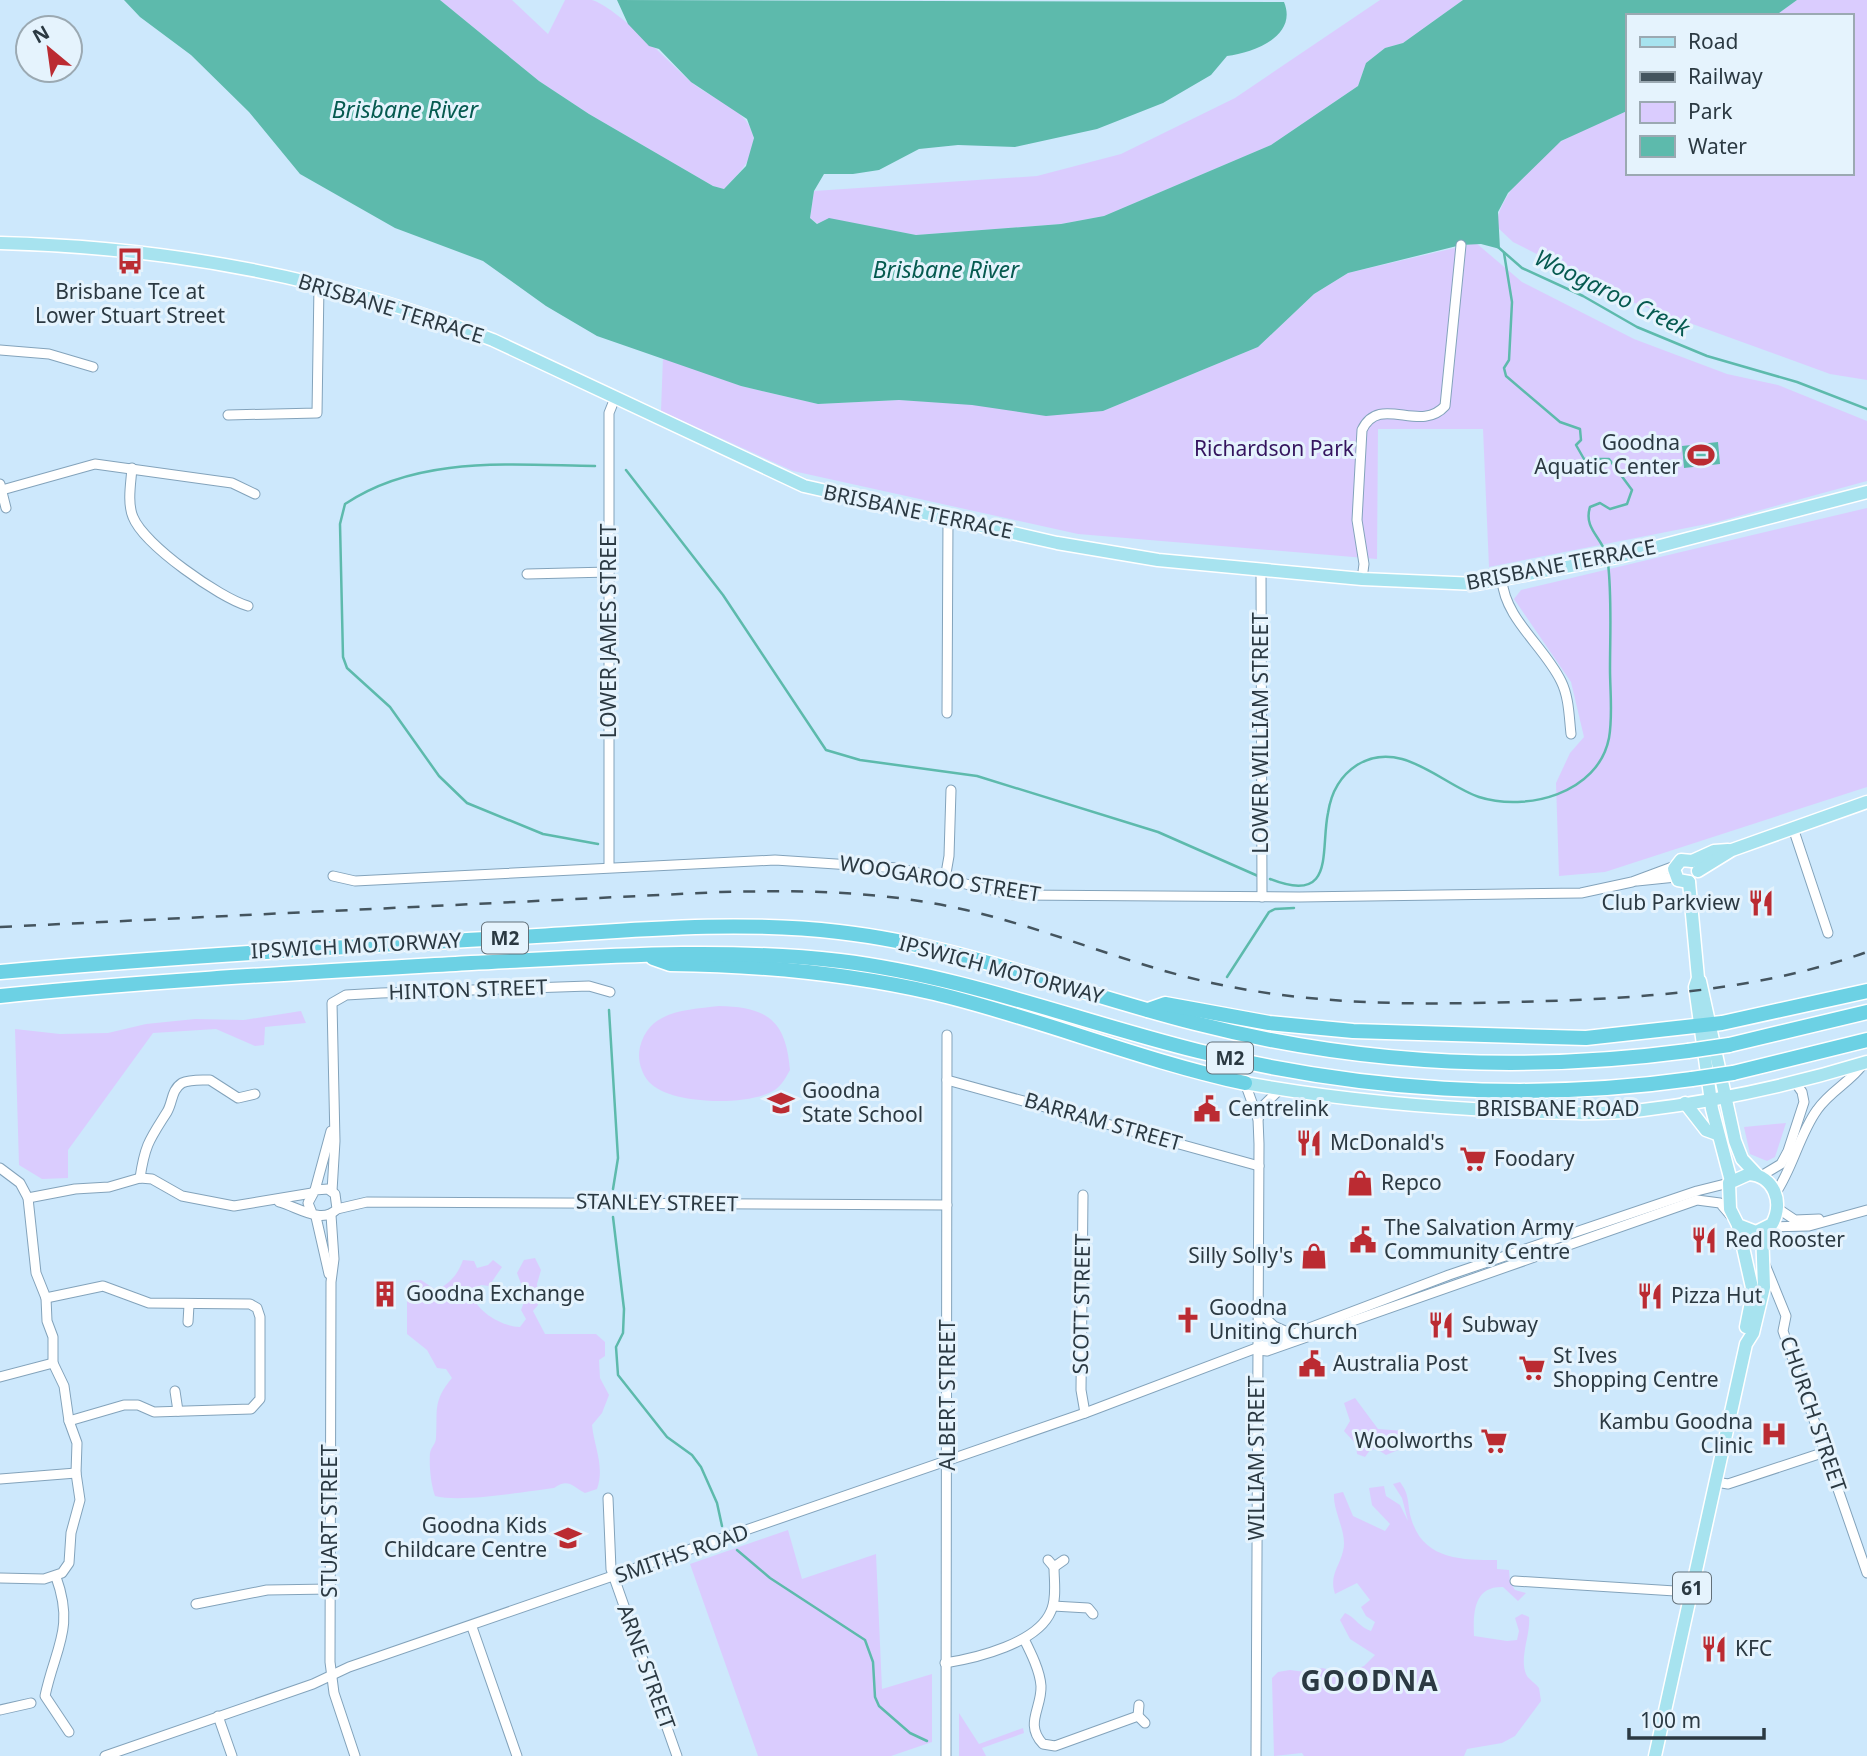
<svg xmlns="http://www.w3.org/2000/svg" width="1867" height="1756" font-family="'Noto Sans',sans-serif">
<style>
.green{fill:#daccfe}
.water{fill:#5dbaac}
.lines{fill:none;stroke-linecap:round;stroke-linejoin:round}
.stream{stroke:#5dbaac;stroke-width:2.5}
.minor-casing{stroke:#83a3bb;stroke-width:11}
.major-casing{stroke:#fff;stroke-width:15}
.highway-casing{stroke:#fff;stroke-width:17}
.minor{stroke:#fff;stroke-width:9}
.major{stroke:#a7e3ef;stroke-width:12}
.highway{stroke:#6cd1e4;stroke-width:14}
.rail{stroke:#44545e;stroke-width:2.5;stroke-dasharray:12 12;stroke-linecap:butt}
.highway-bridge-casing{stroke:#fff;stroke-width:17;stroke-linecap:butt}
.highway-bridge{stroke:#6cd1e4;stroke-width:14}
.labels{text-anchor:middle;stroke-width:6;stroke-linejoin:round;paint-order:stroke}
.shield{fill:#e5f3fd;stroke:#63717a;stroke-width:2}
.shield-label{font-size:19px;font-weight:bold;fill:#2b3942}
.poi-label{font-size:21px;fill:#2b3942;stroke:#e5f3fd;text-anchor:start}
.street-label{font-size:21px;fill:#2b3942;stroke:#e5f3fd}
.park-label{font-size:21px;fill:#34145e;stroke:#e5f3fd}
.water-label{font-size:23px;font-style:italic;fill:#065a50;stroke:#e5f3fd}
.district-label{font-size:28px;font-weight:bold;letter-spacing:2px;fill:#2b3942;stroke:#e5f3fd}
</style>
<rect width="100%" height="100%" fill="#cde8fc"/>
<g class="green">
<path d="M440,0H512L548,34L565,0C573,0 584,0 592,0C616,7 669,62 690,81C710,99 746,107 753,135C758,156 737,175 724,189L713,186L589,114L539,81Z"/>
<path d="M1380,0H1463L1403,43L1385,48L1366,63L1358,86L1271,145L1104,216L1061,224L916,235L829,219L818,224L810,218L814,191L1037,176L1121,154L1235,98Z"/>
<path d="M1797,0H1867V380L1830,374L1629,301L1513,242L1496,226C1499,196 1536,156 1562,141C1582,129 1606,121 1627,111V173H1851V16H1775Z"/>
<path d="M1476,243L1522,282L1634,339L1727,374L1778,385L1867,421V481L1717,522L1489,567L1483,429H1378L1377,559L1078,534L793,471L661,411L663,357L741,386L818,404L899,400L1103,411L1258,347L1314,294L1348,273Z"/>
<path d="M1867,508V787L1605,872L1559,876L1556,783L1570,753L1584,737L1571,682L1514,599L1521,590Z"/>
<path d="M719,1006C767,1007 786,1020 790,1070C786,1077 781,1087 773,1091C747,1106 670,1105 649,1082C641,1073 637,1059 640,1047C649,1010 687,1010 719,1006Z"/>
<path d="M301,1011L306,1023L265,1027L264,1045L255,1046L216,1029L153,1033L68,1150V1178L42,1179L19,1165L15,1029L60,1034L108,1033L146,1024L195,1019L244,1020Z"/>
<path d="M1786,1123L1775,1157L1767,1161L1750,1154L1744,1127Z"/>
<path d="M535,1258L541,1270L537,1284L538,1305L533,1311L545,1334H596L605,1342V1356L599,1360L600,1378L609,1395L602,1413L592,1425C594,1446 605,1467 597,1489L585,1493C571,1486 569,1478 554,1488C528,1491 462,1503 435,1496C431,1484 429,1467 430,1453C431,1447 436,1444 436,1438C438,1410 432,1402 452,1378L446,1369L437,1368L427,1350L407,1334V1286L411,1281L421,1280L436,1290C450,1284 458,1274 463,1260L474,1261L477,1268L488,1265L493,1260L502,1267L489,1286L481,1285L471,1292C476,1311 500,1326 520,1327L526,1319L521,1310L526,1297L517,1273L524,1260Z"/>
<path d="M1355,1398L1378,1429L1404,1431L1409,1439L1408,1446L1386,1455L1377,1449L1370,1450L1365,1457L1357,1454L1356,1444L1344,1431L1350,1421L1344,1403Z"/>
<path d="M1400,1482C1410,1495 1407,1503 1411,1518C1423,1560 1461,1560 1497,1560V1569L1509,1570L1510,1582L1515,1590L1526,1593L1518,1601L1503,1587C1474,1586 1473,1612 1474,1636L1507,1641L1517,1640L1519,1631L1515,1618L1522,1614L1529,1617C1531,1635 1518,1659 1527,1676C1529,1679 1536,1684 1539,1688L1541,1701L1515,1736L1502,1743L1467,1749L1464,1756H1304L1302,1753L1274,1756L1272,1678L1278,1672L1290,1670L1305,1672L1322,1668L1345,1673L1364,1666L1375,1655L1350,1639L1340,1620L1345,1613C1356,1618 1359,1627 1371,1631L1375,1622L1366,1616L1361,1607L1370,1600L1357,1583L1335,1594C1329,1575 1339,1568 1343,1551C1348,1533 1333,1513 1334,1494L1343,1492L1353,1516L1385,1531L1390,1524L1372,1505L1369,1488L1384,1486L1386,1496L1400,1505L1408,1521L1402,1498L1393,1484Z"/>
<path d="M788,1530L802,1579L876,1554L882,1689L932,1674V1742L891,1756H758L690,1564Z"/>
<path d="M959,1713L979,1744L1023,1728L1024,1733L982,1748L986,1756H959Z"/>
</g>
<g class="water">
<path d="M124,0H440L539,81L589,114L713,186L724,189L746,166L754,138L747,119L691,82L659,49L649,46L628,24L617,0L1284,2C1298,36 1254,53 1227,56L1211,75L1163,103L1097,129L1015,147L958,145L919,149L879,170L853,174H824L814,191L810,218L817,224L829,218L916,235L1061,224L1104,216L1271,145L1358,86L1366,63L1385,48L1403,43L1463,0H1797L1775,16H1627V111L1561,141L1508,193L1498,212L1500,249L1481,244L1461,245L1348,273L1314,294L1258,347L1103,411L1046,416L972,405L899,400L818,404L741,386L597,336L546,306L483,261L395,228L300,174L249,112L191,55L140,17Z"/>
<path d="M1718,442L1720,464L1684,468L1682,446Z"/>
</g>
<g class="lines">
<g class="stream">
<path d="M1498,247L1522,268L1583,296L1637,327L1707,356L1797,382L1867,409"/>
<path d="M1504,253L1512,302L1509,360L1504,368L1506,376L1560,422L1580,429L1581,440L1576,445L1584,459H1609L1632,490L1627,504L1610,509L1600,503L1590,507C1583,529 1603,538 1607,557"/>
<path d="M595,466C511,465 418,455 345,504L340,524L343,657L347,668L390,707L439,776L467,803L543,834L598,844"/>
<path d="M626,470L723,595L826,750L860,760L977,776L1158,832L1258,876"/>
<path d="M1270,879C1336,905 1320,851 1328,813C1331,793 1340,776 1357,765C1401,738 1441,784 1479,797C1526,812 1598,794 1609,738C1613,716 1610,691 1610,669C1610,634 1612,598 1608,563"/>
<path d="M1227,977L1269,912L1275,909L1294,908"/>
<path d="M609,1010L618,1158L613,1189"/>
<path d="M613,1217L624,1309L623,1333L616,1347L618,1375L667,1437L692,1455L701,1467L717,1503L722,1526"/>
<path d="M737,1550L770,1578L865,1640L873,1662L875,1697L879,1706L910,1733L927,1741"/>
</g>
<g class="minor-casing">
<g id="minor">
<path d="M0,350L49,354L93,367"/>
<path d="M228,415L317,413L319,285"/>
<path d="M132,468C131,482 127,503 133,517C144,545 220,598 248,606"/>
<path d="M0,484L6,508"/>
<path d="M2,490L95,464L232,483L255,494"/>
<path d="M1261,569L1262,897"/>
<path d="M527,574L609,572"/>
<path d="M1362,579L1364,564L1357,520L1362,430C1379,393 1420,434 1445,406L1461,245"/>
<path d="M1502,580C1505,619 1544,646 1561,681C1569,697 1569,716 1571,734"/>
<path d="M947,713L948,519"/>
<path d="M1793,828L1828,933"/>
<path d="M609,866V413L615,398"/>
<path d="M333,876L355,881L775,860L897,868L1013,895L1299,897L1581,893L1632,882L1675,866"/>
<path d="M945,879L949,856L951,790"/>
<path d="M1637,881L1676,877"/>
<path d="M947,1080L1259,1166"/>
<path d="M1245,1083L1258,1119L1259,1144L1256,1756"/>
<path d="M1258,1119L1263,1106L1280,1089"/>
<path d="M0,1168L20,1183L28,1198L36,1273L46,1298L47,1321L53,1337V1363L64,1386L69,1421L77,1443L76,1473L80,1500L71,1533L69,1563L62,1573L44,1579L0,1578"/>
<path d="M1761,1176L1781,1164L1788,1151L1804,1102L1802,1092L1795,1082"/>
<path d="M140,1178C145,1144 150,1139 167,1112C173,1102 171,1090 182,1083C190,1079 201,1080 210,1080L238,1098L255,1094"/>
<path d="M315,1190L331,1131"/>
<path d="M332,1191L335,1141L332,1003L346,995L381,993L589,986L610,992"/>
<path d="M1775,1194C1793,1168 1799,1135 1817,1110C1830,1091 1852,1081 1864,1063"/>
<path d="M1083,1195L1081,1390L1085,1413"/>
<path d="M28,1198L75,1189L109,1187L140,1178L152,1179L182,1196L234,1206L312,1193"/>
<path d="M279,1202C298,1207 322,1225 337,1209L335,1194L328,1189L315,1190L308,1203L312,1213"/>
<path d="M1777,1208L1795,1220L1819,1219"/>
<path d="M337,1209L367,1202L947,1205"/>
<path d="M331,1215L334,1259L331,1282L330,1662L334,1693L355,1756"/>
<path d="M316,1217L329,1274"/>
<path d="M1768,1227L1809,1226L1867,1210"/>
<path d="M1764,1262L1786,1316L1783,1331L1867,1573"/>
<path d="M46,1298L103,1286L149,1303L250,1304L257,1308L260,1317V1399L251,1409L154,1412L138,1405H124L69,1421"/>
<path d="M1260,1313L1274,1326L1292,1334"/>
<path d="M188,1322L189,1305"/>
<path d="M1258,1350L1267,1351L1697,1200L1720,1203L1731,1216"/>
<path d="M0,1377L53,1363"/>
<path d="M175,1391L178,1411"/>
<path d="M0,1479L76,1473"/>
<path d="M1716,1482L1728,1484L1825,1452"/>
<path d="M608,1498L611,1569L677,1756"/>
<path d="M1048,1560L1054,1567L1064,1560"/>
<path d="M56,1577C75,1629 55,1648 45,1696L69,1732"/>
<path d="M1515,1581L1691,1592"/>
<path d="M196,1604L267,1590L330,1589"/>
<path d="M1053,1606L1088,1608L1093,1614"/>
<path d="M472,1627L517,1756"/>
<path d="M1024,1639C1031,1653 1040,1671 1041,1686C1042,1708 1024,1724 1043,1744L1055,1746L1138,1716L1145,1723"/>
<path d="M945,1663C977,1658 1038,1643 1051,1611C1057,1599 1054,1580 1054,1567"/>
<path d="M0,1710L31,1703"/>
<path d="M218,1716L232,1756"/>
<path d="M1138,1716L1139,1705"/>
<path d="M105,1756L313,1684L349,1667L1085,1413L1449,1275L1697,1191L1729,1183"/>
<path d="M946,1756L947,1035"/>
</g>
</g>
<g class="major-casing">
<g id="major">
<path d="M0,243C169,247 335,278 493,340L804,486L1057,543L1158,560L1362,579L1477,584L1618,557L1867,492"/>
<path d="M1692,861L1714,851L1728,850"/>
<path d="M1698,871L1732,850L1867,802"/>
<path d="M1689,882L1698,978L1695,987L1712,1109L1731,1181"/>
<path d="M1689,882L1678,880L1674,869L1681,860L1692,861"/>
<path d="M1700,981L1735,1141L1742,1159L1757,1175"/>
<path d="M1245,1083C1333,1099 1421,1107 1510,1111C1554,1113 1600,1115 1643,1110C1718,1101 1795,1084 1867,1062"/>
<path d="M1685,1103L1706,1130L1717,1134"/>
<path d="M1749,1174C1774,1176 1784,1202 1772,1224L1756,1232L1738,1225L1730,1209L1729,1183Z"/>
<path d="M1738,1225L1753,1292L1746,1327"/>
<path d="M1655,1756L1746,1344L1753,1333L1764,1287L1762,1230"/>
</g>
</g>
<g class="highway-casing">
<g id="highway">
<path d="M653,958L670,964C760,965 846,973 934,993C1039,1018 1139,1060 1245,1083"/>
<path d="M0,972C168,957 336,947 505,938C616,932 727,919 839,932C962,946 1076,993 1195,1023C1358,1065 1522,1073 1688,1051"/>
<path d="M0,996C157,980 314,972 471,963C594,957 717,947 840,961C963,976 1078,1021 1198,1051C1359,1091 1528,1102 1692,1079"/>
<path d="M1148,1010L1165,1004L1269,1023L1353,1031L1586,1038L1722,1023L1867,991"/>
<path d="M1729,1045L1867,1012"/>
<path d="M1733,1073L1867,1040"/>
</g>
</g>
<use href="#minor" class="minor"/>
<use href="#major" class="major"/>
<use href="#highway" class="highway"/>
<path class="rail" d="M0,927L721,892C804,890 885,891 966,910C1049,929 1129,965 1212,983C1313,1005 1412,1005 1515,1002C1633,999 1755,992 1867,952"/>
<g class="highway-bridge-casing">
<g id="highway-bridge">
<path d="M1688,1051L1729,1045"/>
<path d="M1692,1079L1733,1073"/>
</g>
</g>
<use href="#highway-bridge" class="highway-bridge"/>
</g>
<defs>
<g id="bus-bare" transform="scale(2.1)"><path d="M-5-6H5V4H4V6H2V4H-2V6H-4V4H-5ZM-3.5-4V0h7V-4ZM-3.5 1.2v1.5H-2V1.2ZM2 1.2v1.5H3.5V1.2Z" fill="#bb2b32" stroke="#e5f3fd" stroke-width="2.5" paint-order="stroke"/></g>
<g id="stadium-bare" transform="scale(2.1)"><path d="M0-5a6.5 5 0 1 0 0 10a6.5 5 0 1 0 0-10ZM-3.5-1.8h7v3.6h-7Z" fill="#bb2b32" stroke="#e5f3fd" stroke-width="2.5" paint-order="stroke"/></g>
<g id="restaurant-bare" transform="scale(2.1)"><path d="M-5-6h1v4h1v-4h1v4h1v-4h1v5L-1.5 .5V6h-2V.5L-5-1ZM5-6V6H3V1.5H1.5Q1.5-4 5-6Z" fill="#bb2b32" stroke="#e5f3fd" stroke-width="2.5" paint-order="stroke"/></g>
<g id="school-bare" transform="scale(2.1)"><path d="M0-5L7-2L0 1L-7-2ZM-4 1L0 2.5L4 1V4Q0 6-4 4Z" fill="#bb2b32" stroke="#e5f3fd" stroke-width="2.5" paint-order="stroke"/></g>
<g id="civic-bare" transform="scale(2.1)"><path d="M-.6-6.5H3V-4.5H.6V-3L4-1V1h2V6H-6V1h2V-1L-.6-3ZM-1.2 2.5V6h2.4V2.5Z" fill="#bb2b32" stroke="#e5f3fd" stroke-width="2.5" paint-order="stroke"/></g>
<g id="supermarket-bare" transform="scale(2.1)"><path d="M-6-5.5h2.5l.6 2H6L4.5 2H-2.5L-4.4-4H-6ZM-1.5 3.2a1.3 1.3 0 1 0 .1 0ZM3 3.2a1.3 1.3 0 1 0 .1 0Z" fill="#bb2b32" stroke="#e5f3fd" stroke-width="2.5" paint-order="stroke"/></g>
<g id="shop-bare" transform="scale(2.1)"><path d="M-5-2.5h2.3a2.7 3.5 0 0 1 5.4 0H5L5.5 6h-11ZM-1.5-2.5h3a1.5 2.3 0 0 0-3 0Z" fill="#bb2b32" stroke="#e5f3fd" stroke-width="2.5" paint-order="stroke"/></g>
<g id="building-bare" transform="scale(2.1)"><path d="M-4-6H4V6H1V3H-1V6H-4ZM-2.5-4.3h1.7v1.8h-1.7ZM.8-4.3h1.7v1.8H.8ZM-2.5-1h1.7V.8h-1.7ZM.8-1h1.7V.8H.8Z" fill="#bb2b32" stroke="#e5f3fd" stroke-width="2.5" paint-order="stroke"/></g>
<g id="church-bare" transform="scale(2.1)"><path d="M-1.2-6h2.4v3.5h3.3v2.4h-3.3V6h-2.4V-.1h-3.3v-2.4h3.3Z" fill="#bb2b32" stroke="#e5f3fd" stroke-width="2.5" paint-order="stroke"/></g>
<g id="hospital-bare" transform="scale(2.1)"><path d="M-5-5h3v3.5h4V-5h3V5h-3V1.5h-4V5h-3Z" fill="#bb2b32" stroke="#e5f3fd" stroke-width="2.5" paint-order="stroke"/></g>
</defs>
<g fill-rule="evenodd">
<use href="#bus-bare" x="130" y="261"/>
<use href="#stadium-bare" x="1701" y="455"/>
<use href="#restaurant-bare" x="1761" y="903"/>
<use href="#school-bare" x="781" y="1103"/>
<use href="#civic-bare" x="1207" y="1109"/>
<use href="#restaurant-bare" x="1309" y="1143"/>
<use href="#supermarket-bare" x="1473" y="1159"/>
<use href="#shop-bare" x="1360" y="1183"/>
<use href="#civic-bare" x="1363" y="1240"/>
<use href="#restaurant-bare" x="1704" y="1240"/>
<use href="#shop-bare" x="1314" y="1256"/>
<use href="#building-bare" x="385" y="1294"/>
<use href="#restaurant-bare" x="1650" y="1296"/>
<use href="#church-bare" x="1188" y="1320"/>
<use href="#restaurant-bare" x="1441" y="1325"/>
<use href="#civic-bare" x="1312" y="1364"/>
<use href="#supermarket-bare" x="1532" y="1368"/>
<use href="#hospital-bare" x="1774" y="1434"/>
<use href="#supermarket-bare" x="1494" y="1441"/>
<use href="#school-bare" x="568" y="1538"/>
<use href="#restaurant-bare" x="1714" y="1649"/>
</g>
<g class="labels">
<g class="shield">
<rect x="482" y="922.5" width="46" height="31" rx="5"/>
<rect x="1207" y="1042.5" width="46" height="31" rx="5"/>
<rect x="1673" y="1572.5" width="38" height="31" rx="5"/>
</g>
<g class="shield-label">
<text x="505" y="945">M2</text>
<text x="1230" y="1065">M2</text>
<text x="1692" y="1595">61</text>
</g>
<g class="poi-label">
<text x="130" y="299" text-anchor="middle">Brisbane Tce at<tspan x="130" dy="24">Lower Stuart Street</tspan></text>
<text x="1680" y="450" text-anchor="end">Goodna<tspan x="1680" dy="24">Aquatic Center</tspan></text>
<text x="1740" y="910" text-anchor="end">Club Parkview</text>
<text x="802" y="1098">Goodna<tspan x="802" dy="24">State School</tspan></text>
<text x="1228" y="1116">Centrelink</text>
<text x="1330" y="1150">McDonald's</text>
<text x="1494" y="1166">Foodary</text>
<text x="1381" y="1190">Repco</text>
<text x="1384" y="1235">The Salvation Army<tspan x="1384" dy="24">Community Centre</tspan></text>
<text x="1725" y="1247">Red Rooster</text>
<text x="1293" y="1263" text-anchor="end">Silly Solly's</text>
<text x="406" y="1301">Goodna Exchange</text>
<text x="1671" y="1303">Pizza Hut</text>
<text x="1209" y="1315">Goodna<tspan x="1209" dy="24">Uniting Church</tspan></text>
<text x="1462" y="1332">Subway</text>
<text x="1553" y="1363">St Ives<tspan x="1553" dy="24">Shopping Centre</tspan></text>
<text x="1333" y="1371">Australia Post</text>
<text x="1753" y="1429" text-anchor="end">Kambu Goodna<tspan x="1753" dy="24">Clinic</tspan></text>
<text x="1473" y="1448" text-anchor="end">Woolworths</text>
<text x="547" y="1533" text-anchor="end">Goodna Kids<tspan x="547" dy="24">Childcare Centre</tspan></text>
<text x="1735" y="1656">KFC</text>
</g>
<g class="street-label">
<text transform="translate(391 309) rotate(17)" y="7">BRISBANE TERRACE</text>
<text transform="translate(918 512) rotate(12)" y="7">BRISBANE TERRACE</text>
<text transform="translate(1561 565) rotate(-11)" y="7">BRISBANE TERRACE</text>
<text transform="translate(609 631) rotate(-90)" y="7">LOWER JAMES STREET</text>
<text transform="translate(1261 733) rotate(-90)" y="7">LOWER WILLIAM STREET</text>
<text transform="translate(940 879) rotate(9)" y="7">WOOGAROO STREET</text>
<text transform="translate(356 946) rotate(-3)" y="7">IPSWICH MOTORWAY</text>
<text transform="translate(1001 970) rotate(15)" y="7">IPSWICH MOTORWAY</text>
<text transform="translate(468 990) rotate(-2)" y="7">HINTON STREET</text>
<text x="1558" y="1116">BRISBANE ROAD</text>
<text transform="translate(1103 1122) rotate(16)" y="7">BARRAM STREET</text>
<text transform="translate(657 1203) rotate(1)" y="7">STANLEY STREET</text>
<text transform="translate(1082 1304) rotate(-89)" y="7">SCOTT STREET</text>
<text transform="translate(948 1395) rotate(-90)" y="7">ALBERT STREET</text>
<text transform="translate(1813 1414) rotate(71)" y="7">CHURCH STREET</text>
<text transform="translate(1257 1458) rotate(-90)" y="7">WILLIAM STREET</text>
<text transform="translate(330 1521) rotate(-90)" y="7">STUART STREET</text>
<text transform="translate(682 1554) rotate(-19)" y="7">SMITHS ROAD</text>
<text transform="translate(646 1667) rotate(70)" y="7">ARNE STREET</text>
</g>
<g class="park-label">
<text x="1274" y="456">Richardson Park</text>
</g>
<g class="water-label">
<text x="405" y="118">Brisbane River</text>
<text x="946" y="278">Brisbane River</text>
<text transform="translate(1612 293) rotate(26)" y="8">Woogaroo Creek</text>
</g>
<g class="district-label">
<text x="1370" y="1691">GOODNA</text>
</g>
</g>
<rect x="1626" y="14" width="228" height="161" fill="#e5f3fd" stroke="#9ba9b2" stroke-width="2"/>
<rect x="1640" y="37" width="35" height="10" fill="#a7e3ef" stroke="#9ba9b2" stroke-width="2"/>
<text x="1688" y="49" font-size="21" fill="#2b3942">Road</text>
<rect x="1640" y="72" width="35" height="10" fill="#44545e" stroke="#9ba9b2" stroke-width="2"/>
<text x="1688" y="84" font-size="21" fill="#2b3942">Railway</text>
<rect x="1640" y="102" width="35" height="21" fill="#daccfe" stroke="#9ba9b2" stroke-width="2"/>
<text x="1688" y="119" font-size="21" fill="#2b3942">Park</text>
<rect x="1640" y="136" width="35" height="21" fill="#5dbaac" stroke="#9ba9b2" stroke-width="2"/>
<text x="1688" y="154" font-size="21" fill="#2b3942">Water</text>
<g transform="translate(49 49) rotate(331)"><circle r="33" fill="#e5f3fd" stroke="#9ba9b2" stroke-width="2"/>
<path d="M0-5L12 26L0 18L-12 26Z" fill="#bb2b32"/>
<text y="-10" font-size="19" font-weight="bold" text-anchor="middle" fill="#2b3942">N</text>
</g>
<path d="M1629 1728v10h135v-10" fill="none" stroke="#2b3942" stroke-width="3.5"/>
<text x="1640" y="1728" font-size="21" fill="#2b3942" stroke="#e5f3fd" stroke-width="5" paint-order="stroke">100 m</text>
</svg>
